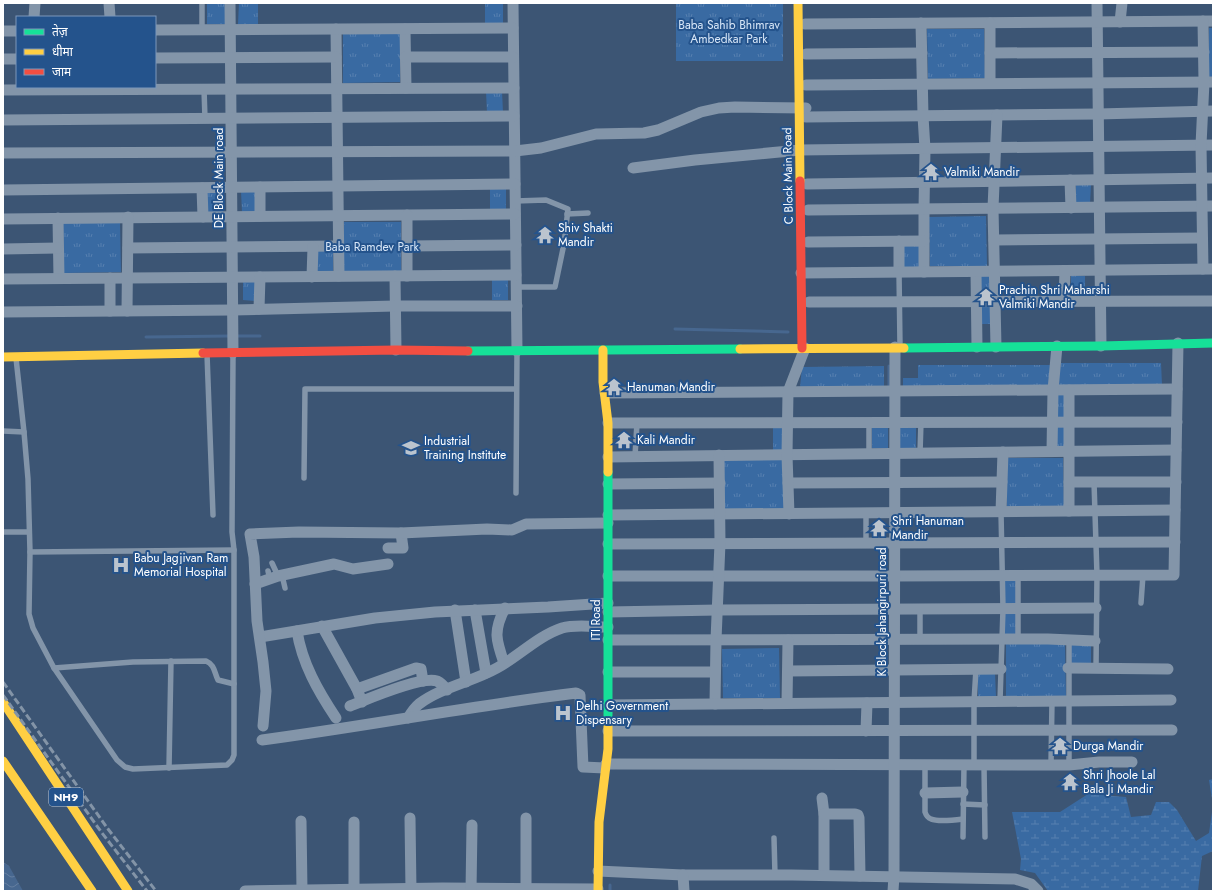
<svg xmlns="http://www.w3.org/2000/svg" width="1216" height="894" font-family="Jost,'Noto Sans Devanagari',sans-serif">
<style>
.wetland{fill:url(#wetland-marsh)}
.park{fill:url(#park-tufts)}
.water{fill:url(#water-waves)}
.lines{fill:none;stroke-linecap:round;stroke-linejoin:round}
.stream{stroke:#47678f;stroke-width:3}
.lane{stroke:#8395a9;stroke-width:5.5}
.street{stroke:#8395a9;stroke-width:11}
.fast{stroke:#16e098;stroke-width:9}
.slow{stroke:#ffcf43;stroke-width:9}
.jam{stroke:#f24e42;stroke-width:9}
.rail{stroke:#8394a7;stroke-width:3;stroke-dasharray:7 3;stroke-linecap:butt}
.labels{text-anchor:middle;stroke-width:4;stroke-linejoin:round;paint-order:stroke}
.shield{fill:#24538c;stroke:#bdcbdc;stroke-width:1}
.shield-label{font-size:11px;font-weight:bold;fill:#fff}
.park-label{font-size:12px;fill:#d8e7f8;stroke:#24538c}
.poi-label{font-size:12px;fill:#fff;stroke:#24538c;text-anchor:start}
.street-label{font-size:12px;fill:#fff;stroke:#24538c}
</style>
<defs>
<pattern id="wetland-marsh" width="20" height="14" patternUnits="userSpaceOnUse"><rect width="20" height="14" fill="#396aa2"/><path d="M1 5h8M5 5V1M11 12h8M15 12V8" fill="none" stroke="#5780b0"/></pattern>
<pattern id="park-tufts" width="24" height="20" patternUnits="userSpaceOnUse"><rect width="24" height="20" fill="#396aa2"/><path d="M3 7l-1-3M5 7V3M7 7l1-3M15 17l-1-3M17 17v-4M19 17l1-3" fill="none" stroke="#5780b0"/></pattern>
<pattern id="water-waves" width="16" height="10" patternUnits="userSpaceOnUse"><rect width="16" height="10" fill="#47678f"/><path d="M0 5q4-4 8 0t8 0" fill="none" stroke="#637ea0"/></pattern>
</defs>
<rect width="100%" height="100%" fill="#3c5574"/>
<path class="wetland" d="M1213,779V851L1202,856L1198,891H1048L1035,873L1020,870L1021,859L1012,812H1060L1088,794L1126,797L1131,817L1151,815L1156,802H1169L1177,810L1196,841L1209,833L1213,805L1209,780Z"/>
<g class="park">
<rect x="207" y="3" width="19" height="21"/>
<path d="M239,3H258V25L238,24Z"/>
<rect x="485" y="3" width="18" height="20"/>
<rect x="676" y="3" width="107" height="58"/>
<rect x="1209" y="28" width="4" height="49"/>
<path d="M927,29H984L985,78L928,79Z"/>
<path d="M343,33H400V82L343,83Z"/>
<path d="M486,91H502L503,113H487Z"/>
<path d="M1076,184L1091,185L1090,203H1076Z"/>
<rect x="490" y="188" width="16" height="23"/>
<path d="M258,190V212H242L241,191Z"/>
<path d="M222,191L223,213H206L205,192Z"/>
<path d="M986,216L987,266H930L929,217Z"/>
<path d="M344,222H401V271L344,272Z"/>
<path d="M63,223H120L121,272L64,273Z"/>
<path d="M921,243V269H903V244Z"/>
<rect x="316" y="250" width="17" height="21"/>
<rect x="978" y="274" width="13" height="26"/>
<path d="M1071,275L1085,276V294H1071Z"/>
<path d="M508,277V300H492V278Z"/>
<path d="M243,281H256L255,301L243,300Z"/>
<rect x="979" y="305" width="13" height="19"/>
<path d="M1061,363H1161L1162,385H1057Z"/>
<path d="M918,365H1052V387L903,386V378H918Z"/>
<path d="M884,366V386L800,387L802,367Z"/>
<path d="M1055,394H1069L1068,419H1054Z"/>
<rect x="1054" y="424" width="14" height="25"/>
<rect x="773" y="426" width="13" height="26"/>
<rect x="872" y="426" width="16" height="22"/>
<rect x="900" y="427" width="16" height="22"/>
<path d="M1006,458H1063L1064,507L1007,508Z"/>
<path d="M784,459L785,509L724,510L723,460Z"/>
<rect x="1004" y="578" width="12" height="27"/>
<path d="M1003,613H1016V638H1004Z"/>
<rect x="1069" y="643" width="22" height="22"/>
<path d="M1006,644H1065L1066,696H1006Z"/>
<path d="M779,648L780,698H723L722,649Z"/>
<path d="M978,673H995L996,697H978Z"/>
</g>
<path class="water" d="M3,862L9,866L23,891H3Z"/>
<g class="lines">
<g class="stream">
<path d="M675,329L788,332"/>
<path d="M236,336H260"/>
<path d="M146,337L230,336"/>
<path d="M889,366V390"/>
<path d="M610,891V885"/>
</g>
<g class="lane">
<path d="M202,29V3"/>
<path d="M204,89L205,119"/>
<path d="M515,201L546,200L568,209L564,244L555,287H516"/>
<path d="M567,214L588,213"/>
<path d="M899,272L900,346"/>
<path d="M207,354L213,515"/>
<path d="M16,358L24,432L28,479L30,552L29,614L33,628L54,668L117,760L125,767L133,769L227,765L232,760L234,755V550L232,532L233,355"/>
<path d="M869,423V454"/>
<path d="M3,431L24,432"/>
<path d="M920,453L921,422"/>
<path d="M635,456L637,423"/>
<path d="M304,478L305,389H516"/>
<path d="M1094,482L1097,575L1096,668"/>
<path d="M516,493L517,353"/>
<path d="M3,532H29"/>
<path d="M866,543V513"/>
<path d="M30,552L234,550"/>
<path d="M272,563L278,576"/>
<path d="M268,571L270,579"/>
<path d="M282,575L285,588"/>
<path d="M1018,576V640"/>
<path d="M1141,603L1143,575"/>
<path d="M920,610V640"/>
<path d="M1069,639V765"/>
<path d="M54,668L133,662L206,661C215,665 214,672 218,680L234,684"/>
<path d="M1000,701L1003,609L1001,512"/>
<path d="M925,765V812C926,815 928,818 931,819C938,822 955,820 963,819"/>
<path d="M974,765V702L976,669"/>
<path d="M984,765L985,837"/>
<path d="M1051,765L1052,701"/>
<path d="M169,768L171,661"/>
<path d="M963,804L985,805"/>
<path d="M963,837L964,765"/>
<path d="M774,838L775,875"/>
</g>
<g class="street">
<path d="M109,3L110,17"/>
<path d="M230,3L233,353"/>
<path d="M513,3L517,351"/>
<path d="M1097,3L1101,346"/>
<path d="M34,17L35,3"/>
<path d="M1120,22L1122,3"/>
<path d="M921,23L923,116L925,149L924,209V272"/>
<path d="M805,24L1213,21"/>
<path d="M336,29L339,276"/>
<path d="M405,29L406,88"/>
<path d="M155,30L513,28"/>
<path d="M3,31H17"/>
<path d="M990,53L1204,52"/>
<path d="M806,54L922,53"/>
<path d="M405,57H513"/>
<path d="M155,58L336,57"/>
<path d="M3,59H17"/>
<path d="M990,83V23"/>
<path d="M806,85L1213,82"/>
<path d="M3,90L514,88"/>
<path d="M806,117L1098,114L1213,111"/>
<path d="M3,120L514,116"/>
<path d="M3,153L515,151L541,148L596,134L644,133L658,130L701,112L719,108L735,107L806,108"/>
<path d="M633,168L695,160L800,150L1213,145"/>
<path d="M1070,180L1071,208"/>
<path d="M807,184L1213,178"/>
<path d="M260,187V216"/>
<path d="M202,188L203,217"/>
<path d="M3,190L515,184"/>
<path d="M808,210L1213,206"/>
<path d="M58,218L59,278"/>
<path d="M3,219L515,214"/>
<path d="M994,240L1202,238"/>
<path d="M899,241V272"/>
<path d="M808,242L924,241"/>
<path d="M407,246L516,245"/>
<path d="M128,248L338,246"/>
<path d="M3,249L58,248"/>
<path d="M1203,269L1201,145L1204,82L1203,21"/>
<path d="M976,272L977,347"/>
<path d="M801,273L1213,269"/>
<path d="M395,276L396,350"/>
<path d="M407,276V215"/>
<path d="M312,277L313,247"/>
<path d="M110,278V311"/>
<path d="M3,279L516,275"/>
<path d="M1064,301L1065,271"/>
<path d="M809,302L1213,301"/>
<path d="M259,309L260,277"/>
<path d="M127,311L128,217"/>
<path d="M3,312L233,310L395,306H517"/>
<path d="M996,347L993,208L997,115"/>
<path d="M605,393L1177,389"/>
<path d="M608,423L1177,422"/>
<path d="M1052,451L1053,390L1057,346"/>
<path d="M608,457L1176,450"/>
<path d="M1069,482H1176"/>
<path d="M788,483L1002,482"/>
<path d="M608,484L720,483"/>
<path d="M1069,511V390"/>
<path d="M1001,512L1003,452"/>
<path d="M789,514L787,455L788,392L805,348"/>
<path d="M608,515L1175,510"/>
<path d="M608,544L1175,542"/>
<path d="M388,548H403L401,533"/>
<path d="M608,576H895L1174,575L1178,343"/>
<path d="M255,584L278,576L334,564L353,569L388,564"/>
<path d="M455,610L466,682"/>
<path d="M475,610L486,673"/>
<path d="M608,612L718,610L1096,608"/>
<path d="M322,626L357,689L362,702"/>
<path d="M297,631C302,663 318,691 336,718"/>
<path d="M260,637L375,618L435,612L548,607L608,603"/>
<path d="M608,640L1048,639L1095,641"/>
<path d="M504,663C496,640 493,631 505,608"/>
<path d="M1068,668L1168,669"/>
<path d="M788,671L1001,669"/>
<path d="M608,672H715"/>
<path d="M357,689L416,668L421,669L423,681"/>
<path d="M787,703L788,640"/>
<path d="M715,704L716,640L720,543L719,455"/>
<path d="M608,705L1171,700"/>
<path d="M350,706C368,699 420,676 437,681C441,683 444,686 447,690"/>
<path d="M408,718C411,713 414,708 419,704C442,687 472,682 497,668C519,656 538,636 562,628C576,624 593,627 608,627"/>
<path d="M263,726L266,691L263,662L257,621L254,557L250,534L299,532L401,533L487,529L512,530L526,524L608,523"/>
<path d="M608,731L1172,730"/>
<path d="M866,731L867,703"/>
<path d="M262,740C367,726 471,706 576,693L580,695L583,767L605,768"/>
<path d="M606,764L1069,765L1099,762H1132"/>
<path d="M925,793L963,792"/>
<path d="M822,798L824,814V875"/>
<path d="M824,814H855L858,815L859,818L860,876"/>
<path d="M410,818L411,891"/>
<path d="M301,821L302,891"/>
<path d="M598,871L683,875H792L1015,879L1031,884L1038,891"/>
<path d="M683,875L684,891"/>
<path d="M245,891L443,888L598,889"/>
<path d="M354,891V822"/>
<path d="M471,891L472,825"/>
<path d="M526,891V818"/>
<path d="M893,891L894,876L895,347"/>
</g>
<g class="fast">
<path d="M904,348L1101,346L1213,343"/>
<path d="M468,351L740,349"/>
<path d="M608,472V724"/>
</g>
<g class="slow">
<path d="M798,3L800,181"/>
<path d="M740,349L904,348"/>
<path d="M603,350V382L608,423V472"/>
<path d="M3,357L203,353"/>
<path d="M3,702L128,891"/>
<path d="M3,761L92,891"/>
<path d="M598,891L599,822L608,749V724"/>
</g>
<g class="jam">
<path d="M800,181L802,348"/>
<path d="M203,353L396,350L468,351"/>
</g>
<g class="rail">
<path d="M3,682L108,829L156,891"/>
<path d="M3,695L102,833L147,891"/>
</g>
</g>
<defs>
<g id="temple-bare" transform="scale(1.38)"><path d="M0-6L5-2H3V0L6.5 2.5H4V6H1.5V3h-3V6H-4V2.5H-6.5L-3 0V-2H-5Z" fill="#bbc4ce" stroke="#24538c" stroke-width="2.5" paint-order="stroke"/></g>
<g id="university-bare" transform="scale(1.38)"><path d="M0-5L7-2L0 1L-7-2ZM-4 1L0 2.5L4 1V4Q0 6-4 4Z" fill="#bbc4ce" stroke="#24538c" stroke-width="2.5" paint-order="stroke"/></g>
<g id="hospital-bare" transform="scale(1.38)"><path d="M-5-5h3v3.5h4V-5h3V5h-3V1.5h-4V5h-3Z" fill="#bbc4ce" stroke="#24538c" stroke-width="2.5" paint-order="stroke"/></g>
</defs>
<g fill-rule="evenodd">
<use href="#temple-bare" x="931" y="172"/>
<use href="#temple-bare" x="545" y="235"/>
<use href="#temple-bare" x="986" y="297"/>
<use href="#temple-bare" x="614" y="387"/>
<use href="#temple-bare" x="624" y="440"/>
<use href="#university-bare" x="411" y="448"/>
<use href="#temple-bare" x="879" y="528"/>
<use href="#hospital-bare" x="121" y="565"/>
<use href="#hospital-bare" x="563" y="713"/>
<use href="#temple-bare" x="1060" y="746"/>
<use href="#temple-bare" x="1070" y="782"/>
</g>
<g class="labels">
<rect class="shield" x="49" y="788" width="34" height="18" rx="3"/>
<g class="shield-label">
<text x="66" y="801">NH9</text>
</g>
<g class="park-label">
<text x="729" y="29">Baba Sahib Bhimrav<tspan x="729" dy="14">Ambedkar Park</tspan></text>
<text x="372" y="251">Baba Ramdev Park</text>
</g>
<g class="poi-label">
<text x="944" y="176">Valmiki Mandir</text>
<text x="558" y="232">Shiv Shakti<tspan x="558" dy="14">Mandir</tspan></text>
<text x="999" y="294">Prachin Shri Maharshi<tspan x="999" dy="14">Valmiki Mandir</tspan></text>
<text x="627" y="391">Hanuman Mandir</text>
<text x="637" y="444">Kali Mandir</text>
<text x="424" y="445">Industrial<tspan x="424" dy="14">Training Institute</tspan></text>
<text x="892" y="525">Shri Hanuman<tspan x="892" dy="14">Mandir</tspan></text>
<text x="134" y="562">Babu Jagjivan Ram<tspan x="134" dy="14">Memorial Hospital</tspan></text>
<text x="576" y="710">Delhi Government<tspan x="576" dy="14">Dispensary</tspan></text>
<text x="1073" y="750">Durga Mandir</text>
<text x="1083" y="779">Shri Jhoole Lal<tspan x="1083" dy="14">Bala Ji Mandir</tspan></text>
</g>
<g class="street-label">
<text transform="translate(788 176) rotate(-91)" y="4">C Block Main Road</text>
<text transform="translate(219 178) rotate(-90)" y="4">DE Block Main road</text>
<text transform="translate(882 612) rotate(-90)" y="4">K Block Jahangirpuri road</text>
<text transform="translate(596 620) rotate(-90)" y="4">ITI Road</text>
</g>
</g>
<rect width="1216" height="894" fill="none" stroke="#ffffff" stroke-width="8"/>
<rect x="16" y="16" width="140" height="72" fill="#24538c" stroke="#7c98ba"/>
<rect x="24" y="29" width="20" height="6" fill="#16e098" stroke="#7c98ba"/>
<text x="52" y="36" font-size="12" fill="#ffffff">तेज़</text>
<rect x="24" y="49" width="20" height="6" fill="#ffcf43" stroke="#7c98ba"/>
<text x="52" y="56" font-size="12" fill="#ffffff">धीमा</text>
<rect x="24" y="69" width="20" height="6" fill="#f24e42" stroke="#7c98ba"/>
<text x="52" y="76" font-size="12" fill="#ffffff">जाम</text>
</svg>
